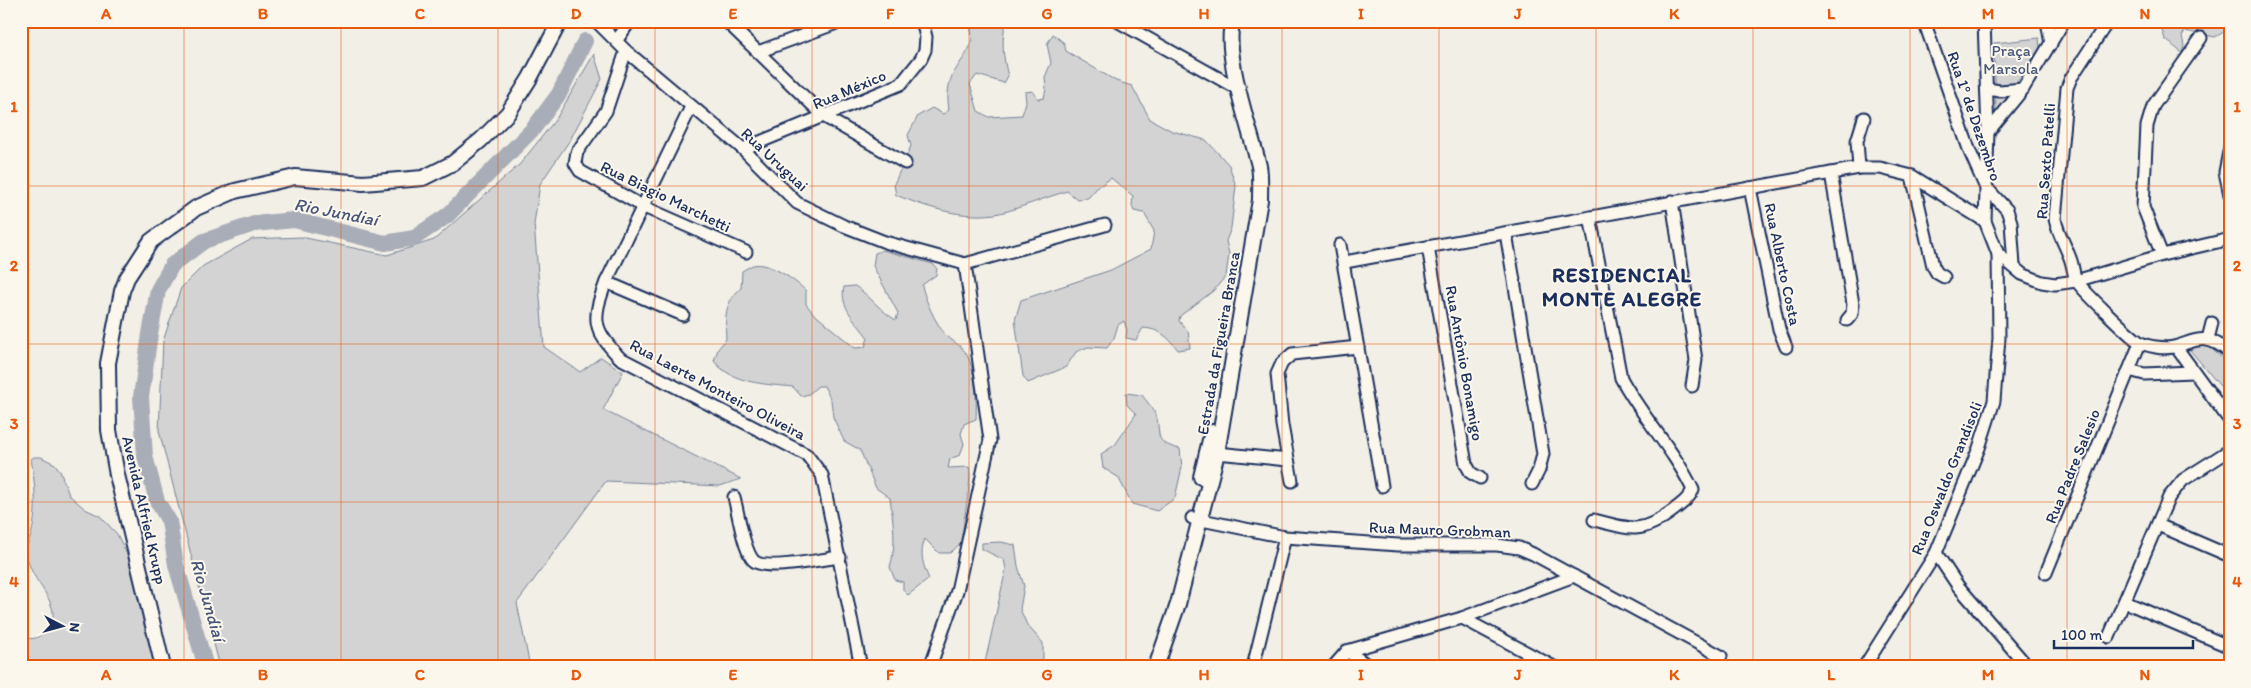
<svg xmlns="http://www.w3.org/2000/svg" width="2251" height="688" font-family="Itim,sans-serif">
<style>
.green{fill:#d2d3d2;stroke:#768198}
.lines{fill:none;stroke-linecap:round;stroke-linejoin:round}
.river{stroke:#a9adb7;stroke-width:16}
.minor-casing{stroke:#1b2f5e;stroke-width:15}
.major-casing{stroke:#1b2f5e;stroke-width:18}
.minor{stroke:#fbf7ec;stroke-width:11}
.major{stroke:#fbf7ec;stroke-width:14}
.grid{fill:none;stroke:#e8590c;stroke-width:1;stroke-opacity:0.55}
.labels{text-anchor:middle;stroke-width:4;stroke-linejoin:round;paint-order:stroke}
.park-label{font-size:16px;fill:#49587b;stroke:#fbf7ec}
.street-label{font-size:16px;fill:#1b2f5e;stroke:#fbf7ec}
.water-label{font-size:18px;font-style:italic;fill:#465579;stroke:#fbf7ec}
.district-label{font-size:21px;font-weight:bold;letter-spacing:1px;fill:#1b2f5e;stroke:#fbf7ec}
.neatline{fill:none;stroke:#e8590c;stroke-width:2}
.grid-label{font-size:16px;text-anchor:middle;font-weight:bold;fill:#e8590c}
</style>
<rect width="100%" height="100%" fill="#f2efe6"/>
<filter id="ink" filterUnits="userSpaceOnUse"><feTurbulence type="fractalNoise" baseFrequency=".02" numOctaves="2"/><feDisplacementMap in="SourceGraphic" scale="10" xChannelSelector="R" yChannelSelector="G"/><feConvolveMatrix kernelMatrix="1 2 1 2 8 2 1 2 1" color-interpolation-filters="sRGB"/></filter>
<g filter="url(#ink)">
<g class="green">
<path d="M968,21H1006C1001,40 1003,58 1008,76L1004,83L977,75L970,84L978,111L989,117L1022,115L1026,102L1025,92L1033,91L1038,99L1044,98L1046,89L1045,77L1051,63L1047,44L1053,34L1064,43L1066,51L1116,81L1132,86L1150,119L1172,131L1206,140L1229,165L1236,186L1231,228L1226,241L1229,254L1226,276L1213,291L1180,316L1179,321L1188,331L1190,348L1178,350C1168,337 1160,329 1143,328L1136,340L1126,338L1127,330L1124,321L1118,325L1114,338L1107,348L1088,347L1076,352L1066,367L1028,383L1023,376L1015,320L1021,300L1111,270L1151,249L1154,231L1144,213L1134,211L1132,206L1133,196L1111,178L1097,188L1088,198L1077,199L1067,191C1047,197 1028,205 1008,211C972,222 930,209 896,195L894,184L911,146L908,135L918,116L932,108L943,114L949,110C947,97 947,83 955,71C966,52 978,45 968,21Z"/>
<path d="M2166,21H2226V23L2224,32L2215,37L2185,31L2182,36L2184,46L2182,53L2165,39L2162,30Z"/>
<path d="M2039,38L2040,48L1996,114L1994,43Z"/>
<path d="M594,54L602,79L570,140L540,184L534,224L544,347L580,372L601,357L623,372L603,410L741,479L720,486L606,481L517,603L530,667H220L159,431L163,341L181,288L203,266L252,239L301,237L387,255L434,240L520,164L556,119Z"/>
<path d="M883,250L933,264L937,269L936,275L922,285C924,298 936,324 945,334C951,341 962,345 967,355C976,371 977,402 976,419L964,424L961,434L964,444L960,455L950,459L948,468L969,467C973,479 962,523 962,542L950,553H939L925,539C919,554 923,565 929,579L908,595L903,590V582L895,580L890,567C897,545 893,520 890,498L876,488L860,450L844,441L833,417L831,400L824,386H818L809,394L801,396L793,387C766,384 732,384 714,361L718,349L726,339C725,317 724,303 741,288L742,271C746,269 750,266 753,265C769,261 796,281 806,291V304L813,313L855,348L865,347L868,338C857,322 839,307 844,287L855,286C870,296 880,311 896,320L898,313L873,266L875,253Z"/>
<path d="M2205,343L2230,365V398L2190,350Z"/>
<path d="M1126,393L1142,395C1146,401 1153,408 1156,415C1162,436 1152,442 1180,449L1182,467L1175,498L1157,511L1132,504L1118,477L1103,468L1101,454L1115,445L1136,414L1127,405Z"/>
<path d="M34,457H41L55,464L60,471L69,495L85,509L100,516L117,534L138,577L143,621L156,667H21V636C33,640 36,640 45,631C67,612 38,587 31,569C28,563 27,556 25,550C39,523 36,489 31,459Z"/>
<path d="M1001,542L1015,545L1018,566L1024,586L1020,609L1027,625L1043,643V658L1039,667H984L1006,569L1004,560L982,549V543Z"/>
</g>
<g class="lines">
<path class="river" d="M206,667L176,565L169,521L157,501L145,456L141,397L150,334L158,290L172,265L204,241L254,224L294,220L385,243L414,238L448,215L533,129L559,94L585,41"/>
<g class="minor-casing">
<g id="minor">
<path d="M596,21L626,51L743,149L797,203L844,226L885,242L965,264"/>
<path d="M726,21L825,117L905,163"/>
<path d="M1117,21L1238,89"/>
<path d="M1924,21L1970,152L1985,186L2007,210L2011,222L2014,266"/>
<path d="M1984,21L1988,132L1985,221L1998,254L2022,274L2042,282L2055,284L2076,281L2162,255L2230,239"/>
<path d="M2047,21L2051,44"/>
<path d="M2108,21L2071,78L2067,88L2055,219C2058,234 2065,244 2070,258C2073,265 2073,273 2076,280C2080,288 2129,335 2138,341C2143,345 2150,346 2156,347C2189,353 2196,323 2230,353"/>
<path d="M617,40L630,21"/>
<path d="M626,51L606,111L577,152L575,163L580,171L644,207L746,252"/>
<path d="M758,52L842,21"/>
<path d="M1987,89L2000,91L2023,89"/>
<path d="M691,107L606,282C592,319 592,329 620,358L807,455L822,475L861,667"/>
<path d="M1988,132L2023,89L2064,21"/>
<path d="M2230,147L2225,172L2230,195"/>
<path d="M743,149L901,84L921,59L925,50L926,37L922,21"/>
<path d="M1859,168L1857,141L1864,118"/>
<path d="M1831,173L1853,304L1852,314L1847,320"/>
<path d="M1912,176L1933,266L1937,273L1944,277"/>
<path d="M1750,188L1779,329L1786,347"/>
<path d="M1672,201L1696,360L1692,386"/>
<path d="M1590,217L1621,378C1642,417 1674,450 1693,490C1688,500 1680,505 1671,512C1640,535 1630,529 1594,520"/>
<path d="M1506,233L1543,454L1539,470L1532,484"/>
<path d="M1340,245L1382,486"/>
<path d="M1428,247L1466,464L1471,473L1480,478"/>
<path d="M2162,255L2143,207L2147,126L2153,106L2201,38"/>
<path d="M1345,262L1859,168H1880L1912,176L1985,221"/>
<path d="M965,264L1105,225"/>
<path d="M606,282L683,315"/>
<path d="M2208,339L2212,323"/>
<path d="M2176,347L2230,421"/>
<path d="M2129,370L2144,374L2193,372"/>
<path d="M1210,455L1217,453L1288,460"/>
<path d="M1292,481L1282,425L1277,374L1282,363L1292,354L1358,347"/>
<path d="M734,497C738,512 743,548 753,560C763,572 823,559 840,557"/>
<path d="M1192,518L1285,537L1398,545H1497L1519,548L1533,554L1721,656"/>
<path d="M2158,525L2230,556"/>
<path d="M1936,553L1958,586L2028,667"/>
<path d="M2046,573L2140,343"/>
<path d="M2125,602L2230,647"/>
<path d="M1462,618L1554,667"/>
<path d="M2109,637L2169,497L2183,480L2230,450"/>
<path d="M1347,651L1370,667"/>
<path d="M930,667L957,591L990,440L965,264"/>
<path d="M1253,667L1285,537"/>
<path d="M1333,667L1347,651L1462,618L1574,576"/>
<path d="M1864,667L1936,553L1979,448L1994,401L1999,338L1998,254"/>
</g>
</g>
<g class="major-casing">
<g id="major">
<path d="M1201,477L1212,432"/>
<path d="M163,667L117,475L109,430L108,363L122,291L127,278L151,241L196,208L235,191L295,177L363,183L423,178L453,163L481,140L508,113L530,78L560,21"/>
<path d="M1156,667L1178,604L1217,453L1260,200C1260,189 1261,176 1259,166C1251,132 1222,52 1233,21"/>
</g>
</g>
<use href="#minor" class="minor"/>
<use href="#major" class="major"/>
</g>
</g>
<path class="grid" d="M184,21V667M341,21V667M498,21V667M655,21V667M812,21V667M969,21V667M1126,21V667M1282,21V667M1439,21V667M1596,21V667M1753,21V667M1910,21V667M2067,21V667M21,186H2230M21,344H2230M21,502H2230"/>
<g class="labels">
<g class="park-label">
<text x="2011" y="56">Praça<tspan x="2011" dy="18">Marsola</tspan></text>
</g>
<g class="street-label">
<text transform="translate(849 89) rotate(-23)" y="6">Rua México</text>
<text transform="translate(1975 116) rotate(71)" y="6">Rua 1º de Dezembro</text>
<text transform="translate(775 159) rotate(43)" y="6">Rua Uruguai</text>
<text transform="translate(2045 161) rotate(-86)" y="6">Rua Sexto Patelli</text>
<text transform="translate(666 196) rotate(26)" y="6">Rua Biagio Marchetti</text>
<text transform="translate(1783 264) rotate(78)" y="6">Rua Alberto Costa</text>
<text transform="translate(1218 343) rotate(-80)" y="6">Estrada da Figueira Branca</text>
<text transform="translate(1465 363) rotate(80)" y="6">Rua Antônio Bonamigo</text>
<text transform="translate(718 389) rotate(28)" y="6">Rua Laerte Monteiro Oliveira</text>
<text transform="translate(2072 466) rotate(-68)" y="6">Rua Padre Salesio</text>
<text transform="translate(1946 478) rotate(-68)" y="6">Rua Oswaldo Grandisoli</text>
<text transform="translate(145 510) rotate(77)" y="6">Avenida Alfried Krupp</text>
<text transform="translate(1440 529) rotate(2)" y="6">Rua Mauro Grobman</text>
</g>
<g class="water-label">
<text transform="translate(336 212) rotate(11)" y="6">Rio Jundiaí</text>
<text transform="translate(208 600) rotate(74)" y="6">Rio Jundiaí</text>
</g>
<g class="district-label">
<text x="1622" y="282">RESIDENCIAL<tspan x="1622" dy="24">MONTE ALEGRE</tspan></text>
</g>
</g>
<rect width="2251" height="688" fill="none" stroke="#fbf7ec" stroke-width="55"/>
<g transform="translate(62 626) rotate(96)" stroke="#fbf7ec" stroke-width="4" paint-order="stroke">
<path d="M0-4L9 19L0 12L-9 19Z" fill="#1b2f5e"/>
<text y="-8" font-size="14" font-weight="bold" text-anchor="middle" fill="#1b2f5e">N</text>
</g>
<path d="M2054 640v8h139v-8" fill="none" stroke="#1b2f5e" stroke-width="2.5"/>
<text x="2061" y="640" font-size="15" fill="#1b2f5e" stroke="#fbf7ec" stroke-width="4" paint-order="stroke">100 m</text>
<rect x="28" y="28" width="2196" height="632" class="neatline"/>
<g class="grid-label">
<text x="106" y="19">A</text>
<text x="263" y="19">B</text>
<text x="420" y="19">C</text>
<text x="576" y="19">D</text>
<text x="733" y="19">E</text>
<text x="890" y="19">F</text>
<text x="1047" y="19">G</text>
<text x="1204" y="19">H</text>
<text x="1361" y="19">I</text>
<text x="1518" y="19">J</text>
<text x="1674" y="19">K</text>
<text x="1831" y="19">L</text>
<text x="1988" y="19">M</text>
<text x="2145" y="19">N</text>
<text x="14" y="112">1</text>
<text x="2237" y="112">1</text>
<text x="14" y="271">2</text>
<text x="2237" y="271">2</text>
<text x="14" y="429">3</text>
<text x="2237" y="429">3</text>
<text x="14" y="587">4</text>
<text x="2237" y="587">4</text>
<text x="106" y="680">A</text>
<text x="263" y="680">B</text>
<text x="420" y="680">C</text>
<text x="576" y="680">D</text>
<text x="733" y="680">E</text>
<text x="890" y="680">F</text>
<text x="1047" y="680">G</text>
<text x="1204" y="680">H</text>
<text x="1361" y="680">I</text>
<text x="1518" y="680">J</text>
<text x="1674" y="680">K</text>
<text x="1831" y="680">L</text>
<text x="1988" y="680">M</text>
<text x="2145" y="680">N</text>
</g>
</svg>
